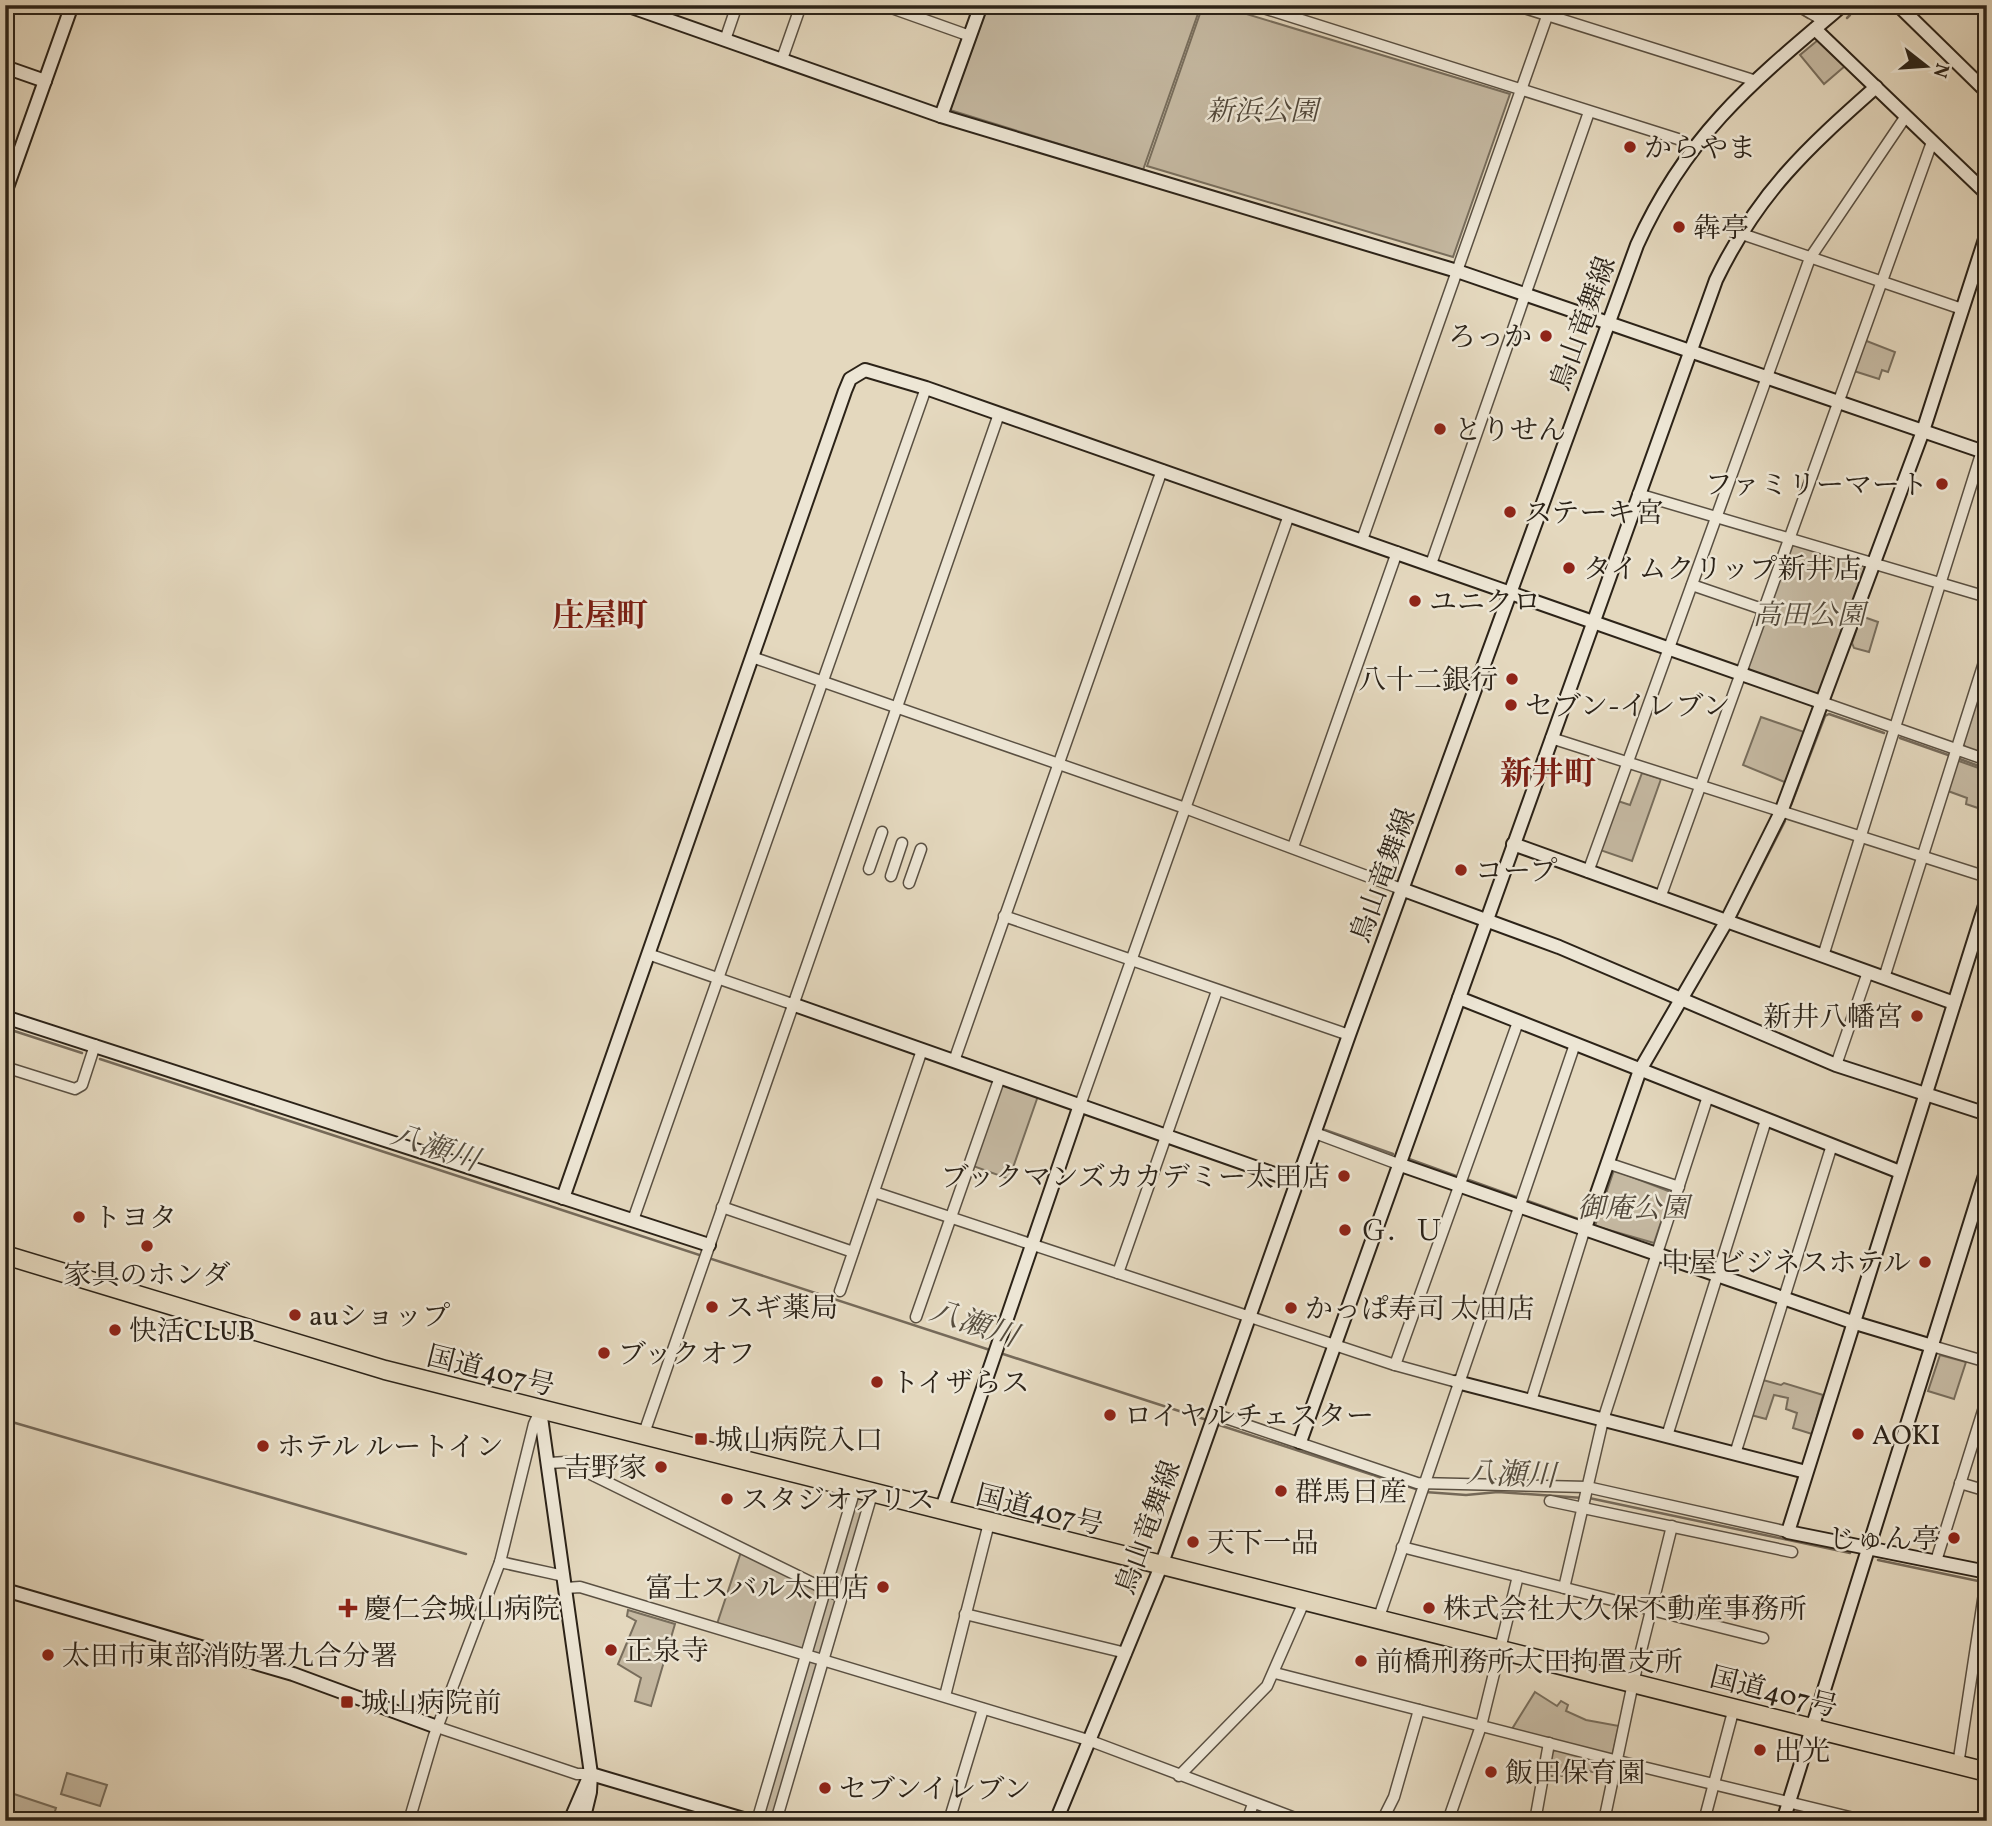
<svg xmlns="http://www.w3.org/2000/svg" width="1992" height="1826" font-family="Vollkorn,'Noto Serif JP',serif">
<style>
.green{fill:#c5b9a2;stroke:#786e5d;stroke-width:2}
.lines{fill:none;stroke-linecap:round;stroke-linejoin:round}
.stream{stroke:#756a5a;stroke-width:2.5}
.street-casing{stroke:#5a5042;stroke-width:13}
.secondary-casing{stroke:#2c2318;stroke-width:16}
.highway-casing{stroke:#2c2318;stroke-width:21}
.street{stroke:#ede6d5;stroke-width:10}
.secondary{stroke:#ede6d5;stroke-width:12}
.highway{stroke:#e4d8be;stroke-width:18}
.poi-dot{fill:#8f2418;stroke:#ede6d5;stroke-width:2.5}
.labels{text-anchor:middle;stroke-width:5;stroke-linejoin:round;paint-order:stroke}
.park-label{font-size:28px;font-style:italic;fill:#52483a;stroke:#ede6d5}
.poi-label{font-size:28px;fill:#2c2318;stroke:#ede6d5;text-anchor:start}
.street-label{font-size:28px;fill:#2c2318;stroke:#ede6d5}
.water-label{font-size:30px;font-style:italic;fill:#564d3e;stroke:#ede6d5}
.quarter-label{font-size:32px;font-weight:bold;fill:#7a1f14;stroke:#ede6d5}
</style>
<rect width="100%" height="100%" fill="#e4d8be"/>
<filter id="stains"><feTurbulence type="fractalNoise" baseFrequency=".00286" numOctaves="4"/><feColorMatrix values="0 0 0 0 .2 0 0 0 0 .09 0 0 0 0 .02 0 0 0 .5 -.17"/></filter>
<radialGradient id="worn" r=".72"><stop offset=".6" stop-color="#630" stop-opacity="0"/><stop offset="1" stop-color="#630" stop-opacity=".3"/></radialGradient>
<g class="green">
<path d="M988,5H1201L1143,170L950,110Z"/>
<path d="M1203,5H1217L1510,94L1453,257L1147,166Z"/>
<path d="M1818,40L1845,66L1824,84L1800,55Z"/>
<path d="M1864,340L1895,352L1888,372L1882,370L1879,379L1854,371Z"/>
<path d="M1794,545L1864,566L1867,570L1823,691L1817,695L1750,672L1748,667L1791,547Z"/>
<path d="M1861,616L1878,622L1869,652L1854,648L1852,643Z"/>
<path d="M1982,681L1987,683V755L1966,748L1962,742Z"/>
<path d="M1761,717L1807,733L1787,783L1743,765Z"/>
<path d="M1956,760L1987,771V811L1966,804L1967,798L1948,791Z"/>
<path d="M1642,773L1661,779L1632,861L1600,850L1618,801L1630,805Z"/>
<path d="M1002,1084L1038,1096L1009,1179L973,1166Z"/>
<path d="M1614,1170L1671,1192L1654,1243L1595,1226Z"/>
<path d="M1940,1355L1966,1362L1954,1399L1928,1391Z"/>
<path d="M1763,1380L1781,1385L1784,1383L1823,1395L1812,1434L1793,1428L1797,1413L1786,1409L1788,1398L1774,1395L1766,1419L1751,1415Z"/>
<path d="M855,1489L872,1494L775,1821H757L806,1656L715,1630L742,1549L825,1590Z"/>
<path d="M628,1610L675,1624L651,1706L635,1701L641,1678L618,1664L636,1621L627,1616Z"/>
<path d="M1535,1692L1557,1706L1561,1701L1568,1705L1566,1711L1586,1720L1619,1726L1613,1753L1610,1755L1512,1729Z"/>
<path d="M1555,1750L1608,1762V1775L1583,1770L1581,1776H1550L1551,1753Z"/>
<path d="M67,1773L107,1785L100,1806L61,1794Z"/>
<path d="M5,1791L56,1808L52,1821H5Z"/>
</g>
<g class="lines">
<g class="stream">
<path d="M1787,5L1808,18"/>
<path d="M1855,12L1862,5"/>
<path d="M1847,18L1850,15"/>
<path d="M1900,738L1951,756"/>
<path d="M1957,758L1987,769"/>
<path d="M1791,805L1825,716L1829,714L1884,733"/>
<path d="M1735,919L1785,821"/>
<path d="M1708,965L1728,931"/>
<path d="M5,1028L82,1053"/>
<path d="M100,1059L993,1351"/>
<path d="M1325,1130L1393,1154"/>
<path d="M1409,1159L1459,1177"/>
<path d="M1466,1179L1519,1198"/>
<path d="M1525,1200L1578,1219"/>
<path d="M1593,1225L1595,1218"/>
<path d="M1000,1353L1210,1421"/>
<path d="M5,1420L466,1554"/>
<path d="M1216,1424L1419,1490"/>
<path d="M1425,1492L1466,1495L1498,1492L1583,1498"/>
<path d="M1589,1498L1850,1553"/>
<path d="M1878,1560L1983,1582"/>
</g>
<g class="street-casing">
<g id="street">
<path d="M883,5L970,36"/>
<path d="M1254,5L1678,139L1692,147"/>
<path d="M1515,5L1753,80"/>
<path d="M1797,5L1824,21"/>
<path d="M725,40L737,5"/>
<path d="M782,59L801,5"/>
<path d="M1739,233L1962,309"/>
<path d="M1638,494L1987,597"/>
<path d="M1362,540L1551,5"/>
<path d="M1431,564L1589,112"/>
<path d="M1692,585L1765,610"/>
<path d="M752,657L1185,808L1404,890"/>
<path d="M1824,703L1987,760"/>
<path d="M1551,738L1987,877"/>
<path d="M1293,847L1397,552"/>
<path d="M869,869L882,832"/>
<path d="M1588,872L1810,258L1906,116"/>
<path d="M891,876L902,843"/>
<path d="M909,883L921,849"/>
<path d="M1660,898L1932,142"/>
<path d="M1004,916L1349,1035"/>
<path d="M648,954L792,1004"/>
<path d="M1823,956L1987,435"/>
<path d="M1884,978L1987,653"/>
<path d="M954,1061L1162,470"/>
<path d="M1836,1065L1868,972"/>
<path d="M5,1067L75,1089L82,1085L95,1045"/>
<path d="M1080,1105L1289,515"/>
<path d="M1315,1133L1398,1164"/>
<path d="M1607,1163L1679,1187"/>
<path d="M874,1192L1395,1365L1457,1382"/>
<path d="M722,1207L853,1252"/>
<path d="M633,1220L926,388"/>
<path d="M1118,1273L1217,991"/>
<path d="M840,1291L922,1050"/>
<path d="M916,1317L1000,1077"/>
<path d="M1932,1346L1987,1362"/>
<path d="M1395,1365L1518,1022"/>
<path d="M1531,1401L1585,1228"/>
<path d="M1214,1414L1417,1483L1587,1487L1788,1532"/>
<path d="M643,1436L999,414"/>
<path d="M1667,1436L1766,1120"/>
<path d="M1735,1454L1832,1145"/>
<path d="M549,1463L566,1462L841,1597"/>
<path d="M1960,1483L1987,1491"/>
<path d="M1550,1501L1792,1552"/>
<path d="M1402,1547L1763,1638"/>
<path d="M1936,1561L1987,1398"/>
<path d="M500,1562L564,1576"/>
<path d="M566,1588L580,1587L1088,1740L1303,1821"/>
<path d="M1564,1588L1603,1420L1708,1096"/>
<path d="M965,1614L1126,1653"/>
<path d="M1378,1620L1575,1044"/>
<path d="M1275,1673L1618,1761L1866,1821"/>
<path d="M945,1696L989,1523"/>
<path d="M437,1727L577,1774H591"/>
<path d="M1958,1765L1987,1574"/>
<path d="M1179,1776L1267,1686L1304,1602"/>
<path d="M409,1821L434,1736L500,1562L534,1424L540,1411"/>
<path d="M757,1821L855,1489"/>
<path d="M776,1821L872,1494"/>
<path d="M949,1821L983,1709"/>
<path d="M1247,1821L1253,1804"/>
<path d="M1382,1821L1394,1797L1419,1710"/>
<path d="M1448,1821L1481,1726L1518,1576"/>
<path d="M1535,1821L1549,1743"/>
<path d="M1604,1821L1633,1683L1672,1526"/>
<path d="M1704,1821L1734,1708"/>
</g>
</g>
<g class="secondary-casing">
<g id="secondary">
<path d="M626,5L941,116L1457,271L1987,453"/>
<path d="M1898,5L1987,92"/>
<path d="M1815,29L1987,194"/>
<path d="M5,67L45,81"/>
<path d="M941,116L981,5"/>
<path d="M5,193L72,5"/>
<path d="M1513,844L1954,1003"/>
<path d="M1404,890L1559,947L1836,1065L1987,1114"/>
<path d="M1987,899L1788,1532L1987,1572"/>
<path d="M1459,998L1900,1172"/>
<path d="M792,1004L1297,1182"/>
<path d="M5,1017L709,1245"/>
<path d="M1398,1164L1852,1322L1932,1346"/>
<path d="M563,1198L845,391L850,379L865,370L926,388L1824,703"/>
<path d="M1585,1228L1640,1070L1726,922L1781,812L1923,431L1987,233"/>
<path d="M1457,1382L1806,1472"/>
<path d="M540,1410L591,1774L590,1792L583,1821"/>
<path d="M1300,1442L1716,280C1758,193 1806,149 1876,87"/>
<path d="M941,1511L1080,1105"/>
<path d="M5,1590L293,1674L437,1727"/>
<path d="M591,1774L750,1821"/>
<path d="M570,1821L589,1777"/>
<path d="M1056,1821L1161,1566L1349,1035L1637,245C1687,134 1753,81 1843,5"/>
<path d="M1783,1821L1987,1169"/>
</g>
</g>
<g class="highway-casing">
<path id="highway" d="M5,1255L385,1370L1987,1772"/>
</g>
<use href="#street" class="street"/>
<use href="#secondary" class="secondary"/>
<use href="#highway" class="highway"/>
</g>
<g class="poi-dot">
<circle cx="1630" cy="147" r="7"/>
<circle cx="1679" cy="227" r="7"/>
<circle cx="1546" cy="336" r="7"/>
<circle cx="1440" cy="429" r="7"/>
<circle cx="1942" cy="484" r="7"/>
<circle cx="1510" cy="512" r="7"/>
<circle cx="1569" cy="568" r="7"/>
<circle cx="1415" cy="601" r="7"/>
<circle cx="1512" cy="679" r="7"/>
<circle cx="1511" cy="705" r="7"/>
<circle cx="1461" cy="870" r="7"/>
<circle cx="1917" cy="1016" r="7"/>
<circle cx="1344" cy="1176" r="7"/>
<circle cx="79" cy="1217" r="7"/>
<circle cx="1345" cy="1230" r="7"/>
<circle cx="147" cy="1246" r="7"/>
<circle cx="1925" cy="1262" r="7"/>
<circle cx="712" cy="1307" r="7"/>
<circle cx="1291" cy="1308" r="7"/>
<circle cx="295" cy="1315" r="7"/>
<circle cx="115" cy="1330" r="7"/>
<circle cx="604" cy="1353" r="7"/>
<circle cx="877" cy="1382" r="7"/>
<circle cx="1110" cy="1415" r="7"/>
<circle cx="1858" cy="1434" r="7"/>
<rect x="694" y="1432" width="14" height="14" rx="3.5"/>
<circle cx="263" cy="1446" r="7"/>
<circle cx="661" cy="1467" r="7"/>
<circle cx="1281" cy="1491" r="7"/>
<circle cx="727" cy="1499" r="7"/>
<circle cx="1954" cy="1538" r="7"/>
<circle cx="1193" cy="1542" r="7"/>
<circle cx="883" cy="1587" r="7"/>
<path d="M344.5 1597.5h7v7h7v7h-7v7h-7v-7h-7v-7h7z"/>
<circle cx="1429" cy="1608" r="7"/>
<circle cx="611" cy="1650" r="7"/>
<circle cx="48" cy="1655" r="7"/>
<circle cx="1361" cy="1661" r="7"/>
<rect x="340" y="1695" width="14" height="14" rx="3.5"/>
<circle cx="1760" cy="1750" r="7"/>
<circle cx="1491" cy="1772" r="7"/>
<circle cx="825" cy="1788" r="7"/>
</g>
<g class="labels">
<g class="park-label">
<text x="1262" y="120">新浜公園</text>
<text x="1809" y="624">高田公園</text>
<text x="1633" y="1217">御庵公園</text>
</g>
<g class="poi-label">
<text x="1644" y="157">からやま</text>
<text x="1693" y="237">犇亭</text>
<text x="1532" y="346" text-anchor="end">ろっか</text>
<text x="1454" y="439">とりせん</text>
<text x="1928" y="494" text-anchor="end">ファミリーマート</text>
<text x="1524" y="522">ステーキ宮</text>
<text x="1583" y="578">タイムクリップ新井店</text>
<text x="1429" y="611">ユニクロ</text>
<text x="1498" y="689" text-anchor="end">八十二銀行</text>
<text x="1525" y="715">セブン-イレブン</text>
<text x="1475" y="880">コープ</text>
<text x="1903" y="1026" text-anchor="end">新井八幡宮</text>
<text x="1330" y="1186" text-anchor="end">ブックマンズカカデミー太田店</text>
<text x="93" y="1227">トヨタ</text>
<text x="1359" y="1240">Ｇ．Ｕ</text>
<text x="1911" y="1272" text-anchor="end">中屋ビジネスホテル</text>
<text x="147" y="1284" text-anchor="middle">家具のホンダ</text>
<text x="726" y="1317">スギ薬局</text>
<text x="1305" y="1318">かっぱ寿司 太田店</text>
<text x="309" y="1325">auショップ</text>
<text x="129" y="1340">快活CLUB</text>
<text x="618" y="1363">ブックオフ</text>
<text x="891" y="1392">トイザらス</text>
<text x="1124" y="1425">ロイヤルチェスター</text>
<text x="1872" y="1444">AOKI</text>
<text x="715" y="1449">城山病院入口</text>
<text x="277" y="1456">ホテル ルートイン</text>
<text x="647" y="1477" text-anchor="end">吉野家</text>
<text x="1295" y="1501">群馬日産</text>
<text x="741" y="1509">スタジオアリス</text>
<text x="1940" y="1548" text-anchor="end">じゅん亭</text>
<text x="1207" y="1552">天下一品</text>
<text x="869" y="1597" text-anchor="end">富士スバル太田店</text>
<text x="364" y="1618">慶仁会城山病院</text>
<text x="1443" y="1618">株式会社大久保不動産事務所</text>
<text x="625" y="1660">正泉寺</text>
<text x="62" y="1665">太田市東部消防署九合分署</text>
<text x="1375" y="1671">前橋刑務所大田拘置支所</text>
<text x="361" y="1712">城山病院前</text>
<text x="1774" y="1760">出光</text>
<text x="1505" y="1782">飯田保育園</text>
<text x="839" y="1798">セブンイレブン</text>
</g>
<g class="street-label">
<text transform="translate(1582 323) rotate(-70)" y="10">鳥山竜舞線</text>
<text transform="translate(1382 875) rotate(-70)" y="10">鳥山竜舞線</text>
<text transform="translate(491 1370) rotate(14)" y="10">国道407号</text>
<text transform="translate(1040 1509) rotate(14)" y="10">国道407号</text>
<text transform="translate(1147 1527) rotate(-70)" y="10">鳥山竜舞線</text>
<text transform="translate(1774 1691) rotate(14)" y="10">国道407号</text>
</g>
<g class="water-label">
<text transform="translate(435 1147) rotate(18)" y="10">八瀬川</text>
<text transform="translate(974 1323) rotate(18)" y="10">八瀬川</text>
<text transform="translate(1511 1474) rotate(2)" y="10">八瀬川</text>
</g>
<g class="quarter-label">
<text x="600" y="626">庄屋町</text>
<text x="1548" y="784">新井町</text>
</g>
</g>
<rect width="1992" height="1826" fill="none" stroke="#e4d8be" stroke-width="28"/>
<rect x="7" y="7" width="1978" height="1812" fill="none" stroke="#2c2318" stroke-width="3.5"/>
<rect x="14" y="14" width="1964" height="1798" fill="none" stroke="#2c2318" stroke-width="2"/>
<g transform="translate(1926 66) rotate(107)" stroke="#ede6d5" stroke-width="5" paint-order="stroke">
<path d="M0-5L12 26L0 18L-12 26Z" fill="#2c2318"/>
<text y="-10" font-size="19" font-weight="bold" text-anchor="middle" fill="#2c2318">N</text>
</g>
<rect width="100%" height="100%" filter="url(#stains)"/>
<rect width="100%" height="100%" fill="url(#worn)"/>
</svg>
